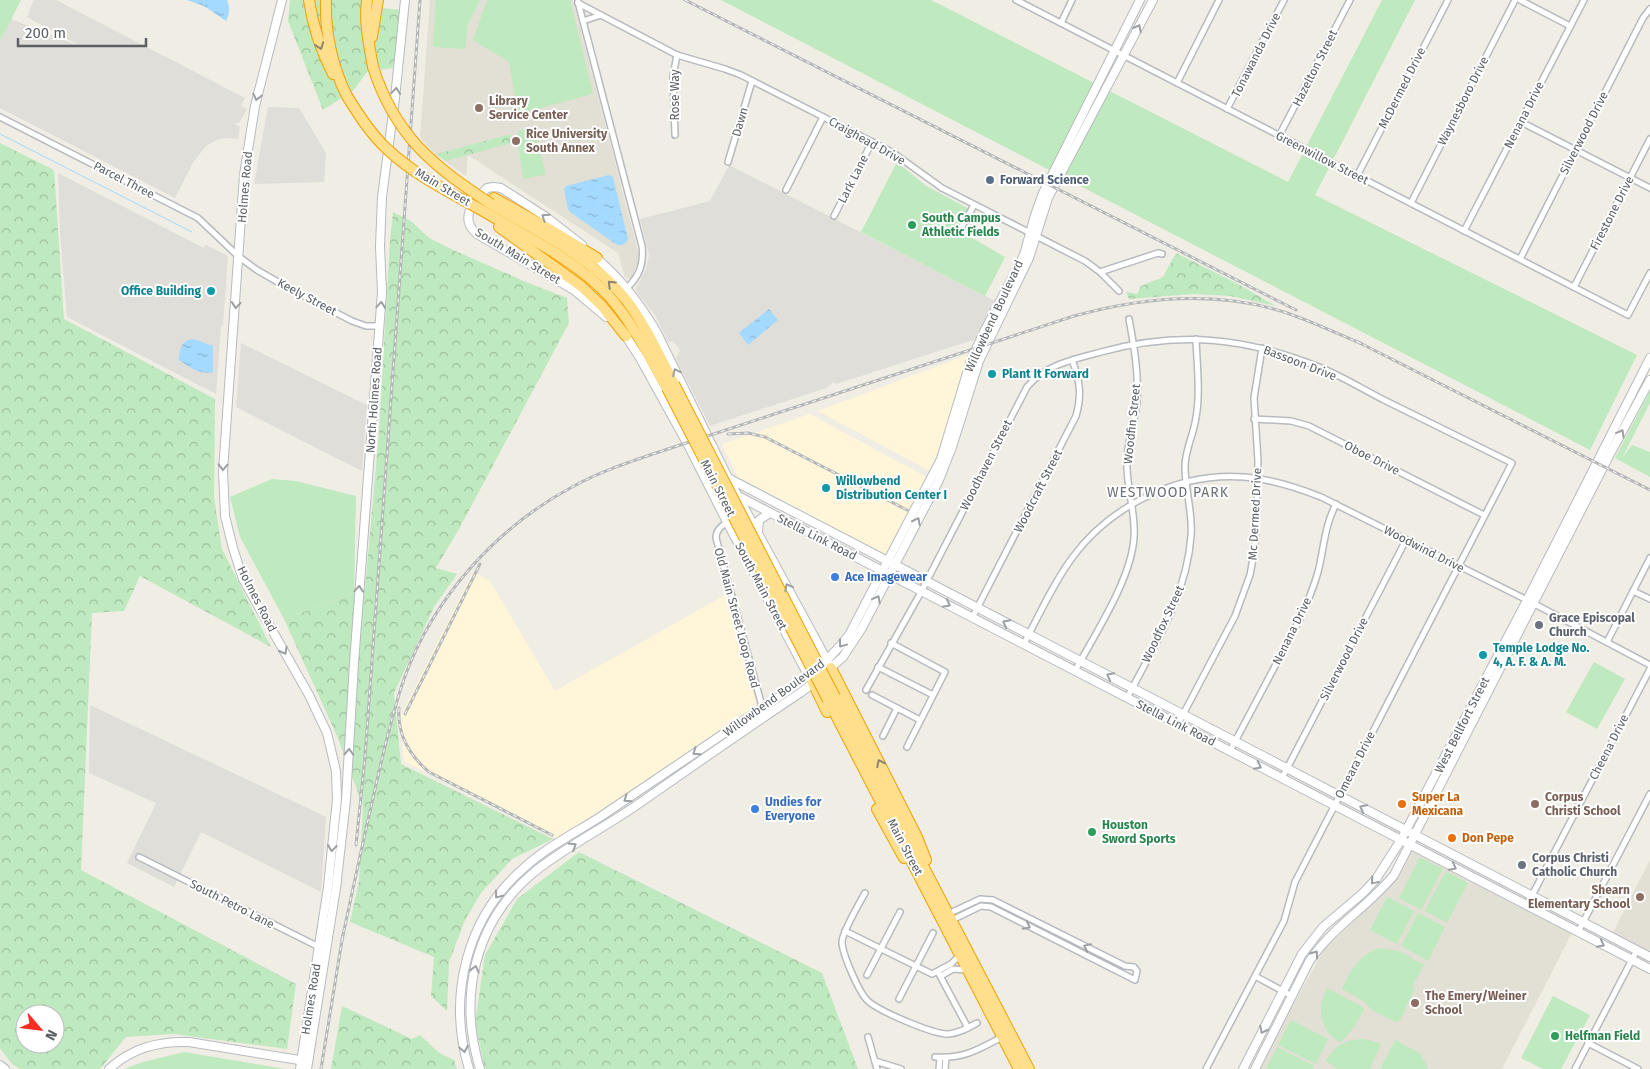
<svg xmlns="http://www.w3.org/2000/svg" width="1650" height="1069" font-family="'Fira Sans',sans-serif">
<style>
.commercial{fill:#fff5d9}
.industrial{fill:#e0ded8}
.education{fill:#e2dfd4}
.grass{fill:#bfe9be}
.forest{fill:url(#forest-crowns);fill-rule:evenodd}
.water{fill:url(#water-ripples)}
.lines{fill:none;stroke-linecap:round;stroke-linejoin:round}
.stream{stroke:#a4daff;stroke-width:1}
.street-casing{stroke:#b6babf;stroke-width:8}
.secondary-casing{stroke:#b7bbc1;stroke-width:10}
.highway-casing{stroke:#f3a100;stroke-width:12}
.street{stroke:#fff;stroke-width:5}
.secondary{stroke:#fff;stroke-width:8}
.highway{stroke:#ffdf8b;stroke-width:10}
.rail-casing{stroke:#b5b6b7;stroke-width:3}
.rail{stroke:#fff;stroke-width:1;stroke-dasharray:4;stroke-linecap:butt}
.highway-bridge-casing{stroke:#f3a100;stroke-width:12;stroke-linecap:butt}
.highway-bridge{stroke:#ffdf8b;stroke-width:10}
.oneway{stroke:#9da0a3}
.oneway2{stroke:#8c8671}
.education-dot{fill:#8d6e63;stroke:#fff;stroke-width:2}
.service-dot{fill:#5c6f8a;stroke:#fff;stroke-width:2}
.leisure-dot{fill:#2e9e5b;stroke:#fff;stroke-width:2}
.culture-dot{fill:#0f9aa8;stroke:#fff;stroke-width:2}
.shop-dot{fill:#3f7fe0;stroke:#fff;stroke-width:2}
.worship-dot{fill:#6b7280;stroke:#fff;stroke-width:2}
.food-dot{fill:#e8710a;stroke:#fff;stroke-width:2}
.labels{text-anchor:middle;stroke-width:4;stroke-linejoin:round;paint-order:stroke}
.street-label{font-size:12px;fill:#5b6066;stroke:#fff}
.education-label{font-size:12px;font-weight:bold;fill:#785e54;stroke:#fff;text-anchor:start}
.service-label{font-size:12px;font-weight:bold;fill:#4e5e75;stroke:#fff;text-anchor:start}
.leisure-label{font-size:12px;font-weight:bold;fill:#27864d;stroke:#fff;text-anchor:start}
.culture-label{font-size:12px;font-weight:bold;fill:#0d838f;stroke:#fff;text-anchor:start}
.shop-label{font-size:12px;font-weight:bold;fill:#366cbe;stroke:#fff;text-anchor:start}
.worship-label{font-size:12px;font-weight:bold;fill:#5b616d;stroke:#fff;text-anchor:start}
.food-label{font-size:12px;font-weight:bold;fill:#c56008;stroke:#fff;text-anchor:start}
.neighbourhood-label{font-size:14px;letter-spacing:1px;fill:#6c7278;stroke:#fff}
</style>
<defs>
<pattern id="forest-crowns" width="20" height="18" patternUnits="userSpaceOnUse" patternTransform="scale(1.25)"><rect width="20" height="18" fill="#bfe9be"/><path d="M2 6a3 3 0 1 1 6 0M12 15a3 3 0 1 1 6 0" fill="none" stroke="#9ec09e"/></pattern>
<pattern id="water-ripples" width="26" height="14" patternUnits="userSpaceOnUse" patternTransform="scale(1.25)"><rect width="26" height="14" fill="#a4daff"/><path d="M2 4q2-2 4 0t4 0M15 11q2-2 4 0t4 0" fill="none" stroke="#89b4d2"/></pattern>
</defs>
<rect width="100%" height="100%" fill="#f0ede4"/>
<g class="commercial">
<path d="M970,354L957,390L942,442L930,471L818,411Z"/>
<path d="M810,414L928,478L887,555L738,478L722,444Z"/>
<path d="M473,572L490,581L555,691L725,595L757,705L559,840L404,761L401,715Z"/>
</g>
<g class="industrial">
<path d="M34,0H56L245,98L241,106L247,109L239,123H234L240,127L238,139L225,138L217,140L206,146L194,161L175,198L0,108V41L11,19L82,47L27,17Z"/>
<path d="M268,107L299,108L326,153L324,182L254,184Z"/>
<path d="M729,165L995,301L976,339L836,384L833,382L826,388L710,426L676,359L680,350L673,341L668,342L655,315L636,291V288L646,269L649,255L640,219L710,201Z"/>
<path d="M58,173L204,248L206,245L228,256L223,326L221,325L216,394L67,317L60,233Z"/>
<path d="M241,343L367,405L362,471L236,407Z"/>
<path d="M90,705L326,817L321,892L201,832L174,887L127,863L156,803L89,773Z"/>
</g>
<g class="education">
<path d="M430,0H573L638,251V262L631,278H625L618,253L468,155L466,176L436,155L420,138Z"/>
<path d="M1411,850L1572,933L1502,1069H1257L1324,950L1363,912L1399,873Z"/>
<path d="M1650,860V953L1612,934Z"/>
</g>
<g class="grass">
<path d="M0,0H21L0,41Z"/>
<path d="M436,0H480L468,24L465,49L433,47Z"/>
<path d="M487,0H570L593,94L518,114L509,62L473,40Z"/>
<path d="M721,0H931L1288,182L1382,0H1415L1315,195L1637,355L1590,450Z"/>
<path d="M531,128L535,132L545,172V175L523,179L517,135L520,130Z"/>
<path d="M897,162L925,185L969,209L957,229L1005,257L985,296L861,232Z"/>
<path d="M1650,391V403L1622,458L1632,445L1650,452V477L1615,458Z"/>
<path d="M272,479L296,481L356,496L354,593L284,619L240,537L230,497Z"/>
<path d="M1594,662L1625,679L1597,729L1566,712Z"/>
<path d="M1420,857L1443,869L1421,910L1399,898Z"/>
<path d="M1446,871L1468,883L1447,923L1425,911Z"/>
<path d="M1387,897L1414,911L1397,944L1370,930Z"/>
<path d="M1418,913L1445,927L1428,961L1401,946Z"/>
<path d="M1381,948L1399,951L1424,965L1413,985L1414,991L1400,1020L1395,1022L1372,1010L1365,1002L1342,989C1351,970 1359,954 1381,948Z"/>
<path d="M1327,988L1363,1007L1364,1010L1354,1027L1341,1043C1320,1032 1316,1008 1327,988Z"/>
<path d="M1553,996L1590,1015L1561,1069H1543L1521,1058Z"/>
<path d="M1291,1020L1328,1039L1316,1064L1278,1045Z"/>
<path d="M1362,1039L1369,1040L1381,1044L1370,1069H1337L1326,1061C1333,1046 1346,1040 1362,1039Z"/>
<path d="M1395,1040L1421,1054L1428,1069H1380Z"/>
<path d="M1277,1047L1314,1066L1313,1069H1266Z"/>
<path d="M184,1052L285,1069H124L143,1062Z"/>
</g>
<g class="forest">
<path d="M290,0H384L382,8L401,10L393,68L367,72L353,91L323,110L288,21Z"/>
<path d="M511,134L512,143L446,161L436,154Z"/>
<path d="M0,143L54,170L64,319L215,399L214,497L222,549L271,647L140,576L124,611L92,613L81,870L296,984L287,1049L174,1034L126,1037L100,1069H20L12,1064L0,1048ZM25,1014H55V1044H25Z"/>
<path d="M393,212L411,221L429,238L453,250L526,282L567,298L569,323L459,529L436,568L457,574L434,607L394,693L401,764L553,839L512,859L481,893L465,920L449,962L447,1011L431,996L434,957L350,922L359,881L363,806L337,736L284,619L365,589L379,432L390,240Z"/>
<path d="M1176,253L1236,283L1276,306L1230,296L1193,294L1129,299L1126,292L1137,294L1141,286L1163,277Z"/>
<path d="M579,852L822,973L858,1069H485L475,1023L485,955L517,899Z"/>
<path d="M342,1006L412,1039L420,1035L439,1053L454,1060L457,1069H331Z"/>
</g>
<g class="water">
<path d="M187,0H227C230,7 230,14 226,21L204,6Z"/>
<path d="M609,175L613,177L628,239C626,244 623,246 617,245L570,212L568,209L564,189L566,186Z"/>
<path d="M769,309L778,320L748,345L739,333Z"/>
<path d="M194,339L213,346V372C201,376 188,366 179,360C180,349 181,340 194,339Z"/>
</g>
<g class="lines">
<path class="stream" d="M0,134L192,232"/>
<g class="street-casing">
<g id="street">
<path d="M1016,0L1628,315L1650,273"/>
<path d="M1520,0L1570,26"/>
<path d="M578,2L642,246C644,264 640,275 627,288"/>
<path d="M578,3L677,55L725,69L741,75L892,152L942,188L1085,261L1100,272L1119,291"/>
<path d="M583,21L601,15"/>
<path d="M1061,23L1072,0"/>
<path d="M1177,83L1219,0"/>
<path d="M1227,109L1284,0"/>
<path d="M0,117L198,218L238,256L257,270L283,285L352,321L366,326H379"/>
<path d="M1521,122L1650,188"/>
<path d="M675,135L673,76L677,55"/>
<path d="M1279,136L1350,0"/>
<path d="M728,162L752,81"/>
<path d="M1357,176L1448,0"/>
<path d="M786,190L823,117"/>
<path d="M1411,203L1515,0"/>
<path d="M834,216L872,142"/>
<path d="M960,230L974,205"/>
<path d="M1464,231L1584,0"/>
<path d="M1520,259L1643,18L1650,9"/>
<path d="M1100,272L1158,253L1162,254"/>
<path d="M1574,287L1650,139"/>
<path d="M1254,419L1291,421L1309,426L1484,515"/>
<path d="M727,522C721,527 716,530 716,538L765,717"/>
<path d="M1633,591L1650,599"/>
<path d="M972,618L1076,416C1082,396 1080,380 1072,360"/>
<path d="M1607,642L1650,558"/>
<path d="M891,643L945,672L907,747"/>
<path d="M1024,644C1039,615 1053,584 1072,558C1111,505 1179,472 1244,477C1272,479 1296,487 1321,497L1527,600L1650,665"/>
<path d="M878,667L933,695"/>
<path d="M1075,671C1095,634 1132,578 1134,537C1136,510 1125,485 1127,458C1128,439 1135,421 1137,402C1139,374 1134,346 1129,319"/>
<path d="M866,690L920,594L1027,387C1045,365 1074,359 1101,352C1179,331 1244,337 1319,367C1342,376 1364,390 1386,401C1428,422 1470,442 1512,463L1295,882L1284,921L1206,1069"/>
<path d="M872,695L920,720"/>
<path d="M1127,698C1154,646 1187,595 1191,536C1193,513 1185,490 1185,467C1185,451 1192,438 1195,423C1201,396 1197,367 1196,339"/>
<path d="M1178,724L1235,616L1250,575L1255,547L1257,502L1258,461L1254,398L1262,348"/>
<path d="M883,736L897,708"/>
<path d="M1230,751L1301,617C1308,601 1315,585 1319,568C1324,546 1325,525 1336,504"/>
<path d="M1282,778L1406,540"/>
<path d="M139,857L321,948"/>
<path d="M865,893C860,902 842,933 842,942C842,953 859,993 868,1001C879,1011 934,1035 949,1034C959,1033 968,1028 977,1023"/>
<path d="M1527,905L1650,669"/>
<path d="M948,914L980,899L993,900L1125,966L1134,967L1137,971L1135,980L991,907L981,906L952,920"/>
<path d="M845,931L932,974L951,964L960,955"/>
<path d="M1578,932L1650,794"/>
<path d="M938,972L968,1028"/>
<path d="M867,975L900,912"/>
<path d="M941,976L953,969L967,970"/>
<path d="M1255,976L1292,996"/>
<path d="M899,999L933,933"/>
<path d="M868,1037L877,1069"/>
<path d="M1588,1043L1638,1069"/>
<path d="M935,1057C963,1059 978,1050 1002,1037"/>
<path d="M875,1061L901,1069"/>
<path d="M939,1069L940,1058"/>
<path d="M945,1069L946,1058"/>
<path d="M1575,1069L1637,950"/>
</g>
</g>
<g class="secondary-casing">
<g id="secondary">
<path d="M282,0L255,106L244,175L223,471L225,516L233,548L243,579L309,695L327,733L336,771L337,799L328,887L300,1069"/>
<path d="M582,245L546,217L501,188L494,187L487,188C474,202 458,218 477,234L574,290L606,317"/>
<path d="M594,256C620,278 640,303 657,333L728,478L829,664"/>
<path d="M624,333L640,358L687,443L727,522L809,677"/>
<path d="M728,478L1650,957"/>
<path d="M740,497L1650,969"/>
<path d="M758,532L759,520L770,513"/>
<path d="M828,670L843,657L862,628L939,480L952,447L979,361L1029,258L1048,198L1153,0"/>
<path d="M0,1065L5,1069"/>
<path d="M109,1069C132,1048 158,1041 189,1042L305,1061"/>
<path d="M307,1069L336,888L346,800L354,663L382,292L380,246L382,197L395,98L405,0"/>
<path d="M469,1069C447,997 466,917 525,867C547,847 575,833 600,817C645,787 690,756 735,726C775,699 820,674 849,635L941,459L971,360L985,330L1024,255L1035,215L1043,193L1140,0"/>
<path d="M480,1069C458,997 474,923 533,873C562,849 602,829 634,807C689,769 744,730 800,693L816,681"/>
<path d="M1243,1069L1302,954L1323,927L1363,893L1376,879L1401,840L1525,604L1650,358"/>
<path d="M1255,1069L1309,962C1332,927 1368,907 1394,875L1611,452L1650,380"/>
</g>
</g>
<g class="highway-casing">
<g id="highway">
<path d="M309,0C313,27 321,51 333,74"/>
<path d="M326,0C325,32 332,67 347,96"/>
<path d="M367,0C364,23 369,44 373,67"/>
<path d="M372,37L378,0"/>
<path d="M494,198L544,226L597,258"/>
<path d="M491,204C538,232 592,257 627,301C646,326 659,356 674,384"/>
<path d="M485,212C527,237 575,260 608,295C633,323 649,356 667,388"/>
<path d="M499,227L581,286L602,306L626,336"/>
<path d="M831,668L917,837L926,860"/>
<path d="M813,683L827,712"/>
<path d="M835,697L1029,1069"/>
<path d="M828,700L1019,1069"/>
<path d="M877,809L904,858"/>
</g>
</g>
<use href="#street" class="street"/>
<use href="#secondary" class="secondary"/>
<use href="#highway" class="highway"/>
<g class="rail-casing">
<g id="rail">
<path d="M685,0L1296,310"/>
<path d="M1356,341L1650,490"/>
<path d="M728,434L748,433L765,437L907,510"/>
<path d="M399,708C397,734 409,755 429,772L552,835"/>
<path d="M405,714L480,564"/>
<path d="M356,845L365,757L420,0"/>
<path d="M342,940C353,888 364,837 376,785C384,750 392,714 404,679C433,598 496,528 572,487C605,469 641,458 677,446L1074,316C1143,297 1215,290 1284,312C1311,321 1336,333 1362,344"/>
<path d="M321,1069L343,934"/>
</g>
</g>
<use href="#rail" class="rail"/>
<g class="highway-bridge-casing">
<g id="highway-bridge">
<path d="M373,67C395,136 433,166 491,204"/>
<path d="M347,96C358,114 370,133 386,148C414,175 451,193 485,212"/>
<path d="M674,384L835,697"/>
<path d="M667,388L828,700"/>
</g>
</g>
<use href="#highway-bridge" class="highway-bridge"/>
</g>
<defs><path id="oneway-chevron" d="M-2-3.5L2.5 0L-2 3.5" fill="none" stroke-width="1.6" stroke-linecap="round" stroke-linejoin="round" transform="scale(1.25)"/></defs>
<g class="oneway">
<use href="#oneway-chevron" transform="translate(1138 28) rotate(-62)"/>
<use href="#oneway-chevron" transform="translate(396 91) rotate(-84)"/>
<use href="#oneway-chevron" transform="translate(257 97) rotate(103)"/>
<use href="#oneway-chevron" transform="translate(545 217) rotate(-146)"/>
<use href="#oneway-chevron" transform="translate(236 305) rotate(95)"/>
<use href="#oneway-chevron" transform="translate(381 305) rotate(-85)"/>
<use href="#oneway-chevron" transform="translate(676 372) rotate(-116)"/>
<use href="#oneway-chevron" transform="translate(1621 433) rotate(-61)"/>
<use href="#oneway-chevron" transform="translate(223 467) rotate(92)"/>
<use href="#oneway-chevron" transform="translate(917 521) rotate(-63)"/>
<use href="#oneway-chevron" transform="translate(788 587) rotate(-118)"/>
<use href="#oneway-chevron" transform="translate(359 589) rotate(-86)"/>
<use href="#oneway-chevron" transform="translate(877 599) rotate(-62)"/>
<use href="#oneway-chevron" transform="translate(947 604) rotate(27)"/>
<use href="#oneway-chevron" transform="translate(1006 623) rotate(-153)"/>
<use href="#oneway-chevron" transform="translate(842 644) rotate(127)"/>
<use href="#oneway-chevron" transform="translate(284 651) rotate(60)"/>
<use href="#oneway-chevron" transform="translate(1110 676) rotate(-153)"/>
<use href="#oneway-chevron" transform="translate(349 752) rotate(-87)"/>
<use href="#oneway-chevron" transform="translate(696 752) rotate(146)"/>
<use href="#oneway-chevron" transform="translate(1258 766) rotate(27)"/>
<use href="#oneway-chevron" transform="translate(627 799) rotate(146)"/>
<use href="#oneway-chevron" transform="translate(1363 808) rotate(-153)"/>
<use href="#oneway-chevron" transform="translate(573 846) rotate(-32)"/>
<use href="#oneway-chevron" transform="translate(332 848) rotate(96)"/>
<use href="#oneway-chevron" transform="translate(1453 867) rotate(27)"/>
<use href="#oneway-chevron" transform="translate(1374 881) rotate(130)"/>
<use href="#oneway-chevron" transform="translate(498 895) rotate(127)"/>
<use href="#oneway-chevron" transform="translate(1027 926) rotate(27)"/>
<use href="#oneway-chevron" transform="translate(1601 944) rotate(27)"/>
<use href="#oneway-chevron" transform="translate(1087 947) rotate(-154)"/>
<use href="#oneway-chevron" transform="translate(1315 954) rotate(-55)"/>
<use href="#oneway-chevron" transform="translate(475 969) rotate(-76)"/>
<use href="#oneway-chevron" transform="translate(1263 1030) rotate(117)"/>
<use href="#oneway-chevron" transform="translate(464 1049) rotate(79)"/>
</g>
<g class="oneway2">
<use href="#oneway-chevron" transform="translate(320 46) rotate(70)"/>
<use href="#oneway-chevron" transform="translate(611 284) rotate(-136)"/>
<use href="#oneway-chevron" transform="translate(880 763) rotate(-117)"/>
</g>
<g class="education-dot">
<circle cx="479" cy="108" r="5"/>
<circle cx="516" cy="141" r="5"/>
<circle cx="1535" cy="804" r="5"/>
<circle cx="1640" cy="897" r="5"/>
<circle cx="1415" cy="1003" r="5"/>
</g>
<circle class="service-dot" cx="990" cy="180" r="5"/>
<g class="leisure-dot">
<circle cx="912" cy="225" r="5"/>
<circle cx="1092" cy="832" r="5"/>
<circle cx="1555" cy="1036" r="5"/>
</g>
<g class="culture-dot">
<circle cx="211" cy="291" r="5"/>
<circle cx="992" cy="374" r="5"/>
<circle cx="826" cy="488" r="5"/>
<circle cx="1483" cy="655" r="5"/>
</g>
<g class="shop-dot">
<circle cx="835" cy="577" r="5"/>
<circle cx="755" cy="809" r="5"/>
</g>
<g class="worship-dot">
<circle cx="1539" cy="625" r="5"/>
<circle cx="1522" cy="865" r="5"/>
</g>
<g class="food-dot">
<circle cx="1402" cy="804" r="5"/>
<circle cx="1452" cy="838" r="5"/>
</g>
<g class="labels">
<g class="street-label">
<text transform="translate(1256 55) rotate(-63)" y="4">Tonawanda Drive</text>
<text transform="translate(1315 68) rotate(-63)" y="4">Hazelton Street</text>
<text transform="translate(1402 88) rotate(-63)" y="4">McDermed Drive</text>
<text transform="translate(675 95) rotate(-90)" y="4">Rose Way</text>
<text transform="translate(1463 101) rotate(-63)" y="4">Waynesboro Drive</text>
<text transform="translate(1524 115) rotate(-63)" y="4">Nenana Drive</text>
<text transform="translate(740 122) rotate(-74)" y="4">Dawn</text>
<text transform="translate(1584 133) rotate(-63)" y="4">Silverwood Drive</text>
<text transform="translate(867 141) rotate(29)" y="4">Craighead Drive</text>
<text transform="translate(1322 158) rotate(27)" y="4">Greenwillow Street</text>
<text transform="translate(853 179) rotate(-63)" y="4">Lark Lane</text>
<text transform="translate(124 180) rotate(27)" y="4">Parcel Three</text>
<text transform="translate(245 187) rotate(-85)" y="4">Holmes Road</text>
<text transform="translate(443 187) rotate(31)" y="4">Main Street</text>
<text transform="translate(1612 213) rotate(-63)" y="4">Firestone Drive</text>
<text transform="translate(518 256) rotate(31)" y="4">South Main Street</text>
<text transform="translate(307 297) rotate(28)" y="4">Keely Street</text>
<text transform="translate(994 316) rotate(-65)" y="4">Willowbend Boulevard</text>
<text transform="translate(1300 363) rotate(21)" y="4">Bassoon Drive</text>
<text transform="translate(374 400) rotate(-86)" y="4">North Holmes Road</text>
<text transform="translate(1132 424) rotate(-84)" y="4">Woodfin Street</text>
<text transform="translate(1372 458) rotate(27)" y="4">Oboe Drive</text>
<text transform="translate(986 465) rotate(-63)" y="4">Woodhaven Street</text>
<text transform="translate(718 488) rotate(63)" y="4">Main Street</text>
<text transform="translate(1038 491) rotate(-63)" y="4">Woodcraft Street</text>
<text transform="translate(1255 514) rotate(-87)" y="4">Mc Dermed Drive</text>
<text transform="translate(817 537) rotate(27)" y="4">Stella Link Road</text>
<text transform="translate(1424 549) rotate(27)" y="4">Woodwind Drive</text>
<text transform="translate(761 586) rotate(62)" y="4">South Main Street</text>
<text transform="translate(257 599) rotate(63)" y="4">Holmes Road</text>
<text transform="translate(737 618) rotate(75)" y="4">Old Main Street Loop Road</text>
<text transform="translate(1163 624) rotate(-65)" y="4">Woodfox Street</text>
<text transform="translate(1292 631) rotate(-64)" y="4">Nenana Drive</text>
<text transform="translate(1344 659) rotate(-63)" y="4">Silverwood Drive</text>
<text transform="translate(774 698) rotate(-36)" y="4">Willowbend Boulevard</text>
<text transform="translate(1176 723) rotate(27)" y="4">Stella Link Road</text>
<text transform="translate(1462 725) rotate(-63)" y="4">West Bellfort Street</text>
<text transform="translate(1609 747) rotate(-63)" y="4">Cheena Drive</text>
<text transform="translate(1355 765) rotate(-63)" y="4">Omeara Drive</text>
<text transform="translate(905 847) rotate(62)" y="4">Main Street</text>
<text transform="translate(232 904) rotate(27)" y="4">South Petro Lane</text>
<text transform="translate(311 999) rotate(-81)" y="4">Holmes Road</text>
</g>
<g class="education-label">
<text x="489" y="105">Library<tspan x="489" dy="14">Service Center</tspan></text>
<text x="526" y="138">Rice University<tspan x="526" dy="14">South Annex</tspan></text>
<text x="1545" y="801">Corpus<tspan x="1545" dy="14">Christi School</tspan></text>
<text x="1630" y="894" text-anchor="end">Shearn<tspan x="1630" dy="14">Elementary School</tspan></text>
<text x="1425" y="1000">The Emery/Weiner<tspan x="1425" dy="14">School</tspan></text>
</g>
<g class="service-label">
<text x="1000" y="184">Forward Science</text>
</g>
<g class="leisure-label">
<text x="922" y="222">South Campus<tspan x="922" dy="14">Athletic Fields</tspan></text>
<text x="1102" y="829">Houston<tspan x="1102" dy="14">Sword Sports</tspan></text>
<text x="1565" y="1040">Helfman Field</text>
</g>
<g class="culture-label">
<text x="201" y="295" text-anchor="end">Office Building</text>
<text x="1002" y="378">Plant It Forward</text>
<text x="836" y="485">Willowbend<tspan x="836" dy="14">Distribution Center I</tspan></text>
<text x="1493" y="652">Temple Lodge No.<tspan x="1493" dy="14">4, A. F. &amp; A. M.</tspan></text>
</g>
<g class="shop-label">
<text x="845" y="581">Ace Imagewear</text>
<text x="765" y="806">Undies for<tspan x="765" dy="14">Everyone</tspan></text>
</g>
<g class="worship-label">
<text x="1549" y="622">Grace Episcopal<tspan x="1549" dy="14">Church</tspan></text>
<text x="1532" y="862">Corpus Christi<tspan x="1532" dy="14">Catholic Church</tspan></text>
</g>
<g class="food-label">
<text x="1412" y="801">Super La<tspan x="1412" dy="14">Mexicana</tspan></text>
<text x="1462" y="842">Don Pepe</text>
</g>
<g class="neighbourhood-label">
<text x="1168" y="497">WESTWOOD PARK</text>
</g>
</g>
<g transform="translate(40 1029) rotate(118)"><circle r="24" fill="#ffffff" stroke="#bdbfc2"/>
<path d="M0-4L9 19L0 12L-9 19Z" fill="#f82d21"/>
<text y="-8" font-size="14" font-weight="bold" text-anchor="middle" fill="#5b6066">N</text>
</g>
<path d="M18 38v8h128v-8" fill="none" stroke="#5b6066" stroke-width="2.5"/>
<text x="25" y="38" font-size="15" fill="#5b6066" stroke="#ffffff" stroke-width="4" paint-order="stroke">200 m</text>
</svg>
